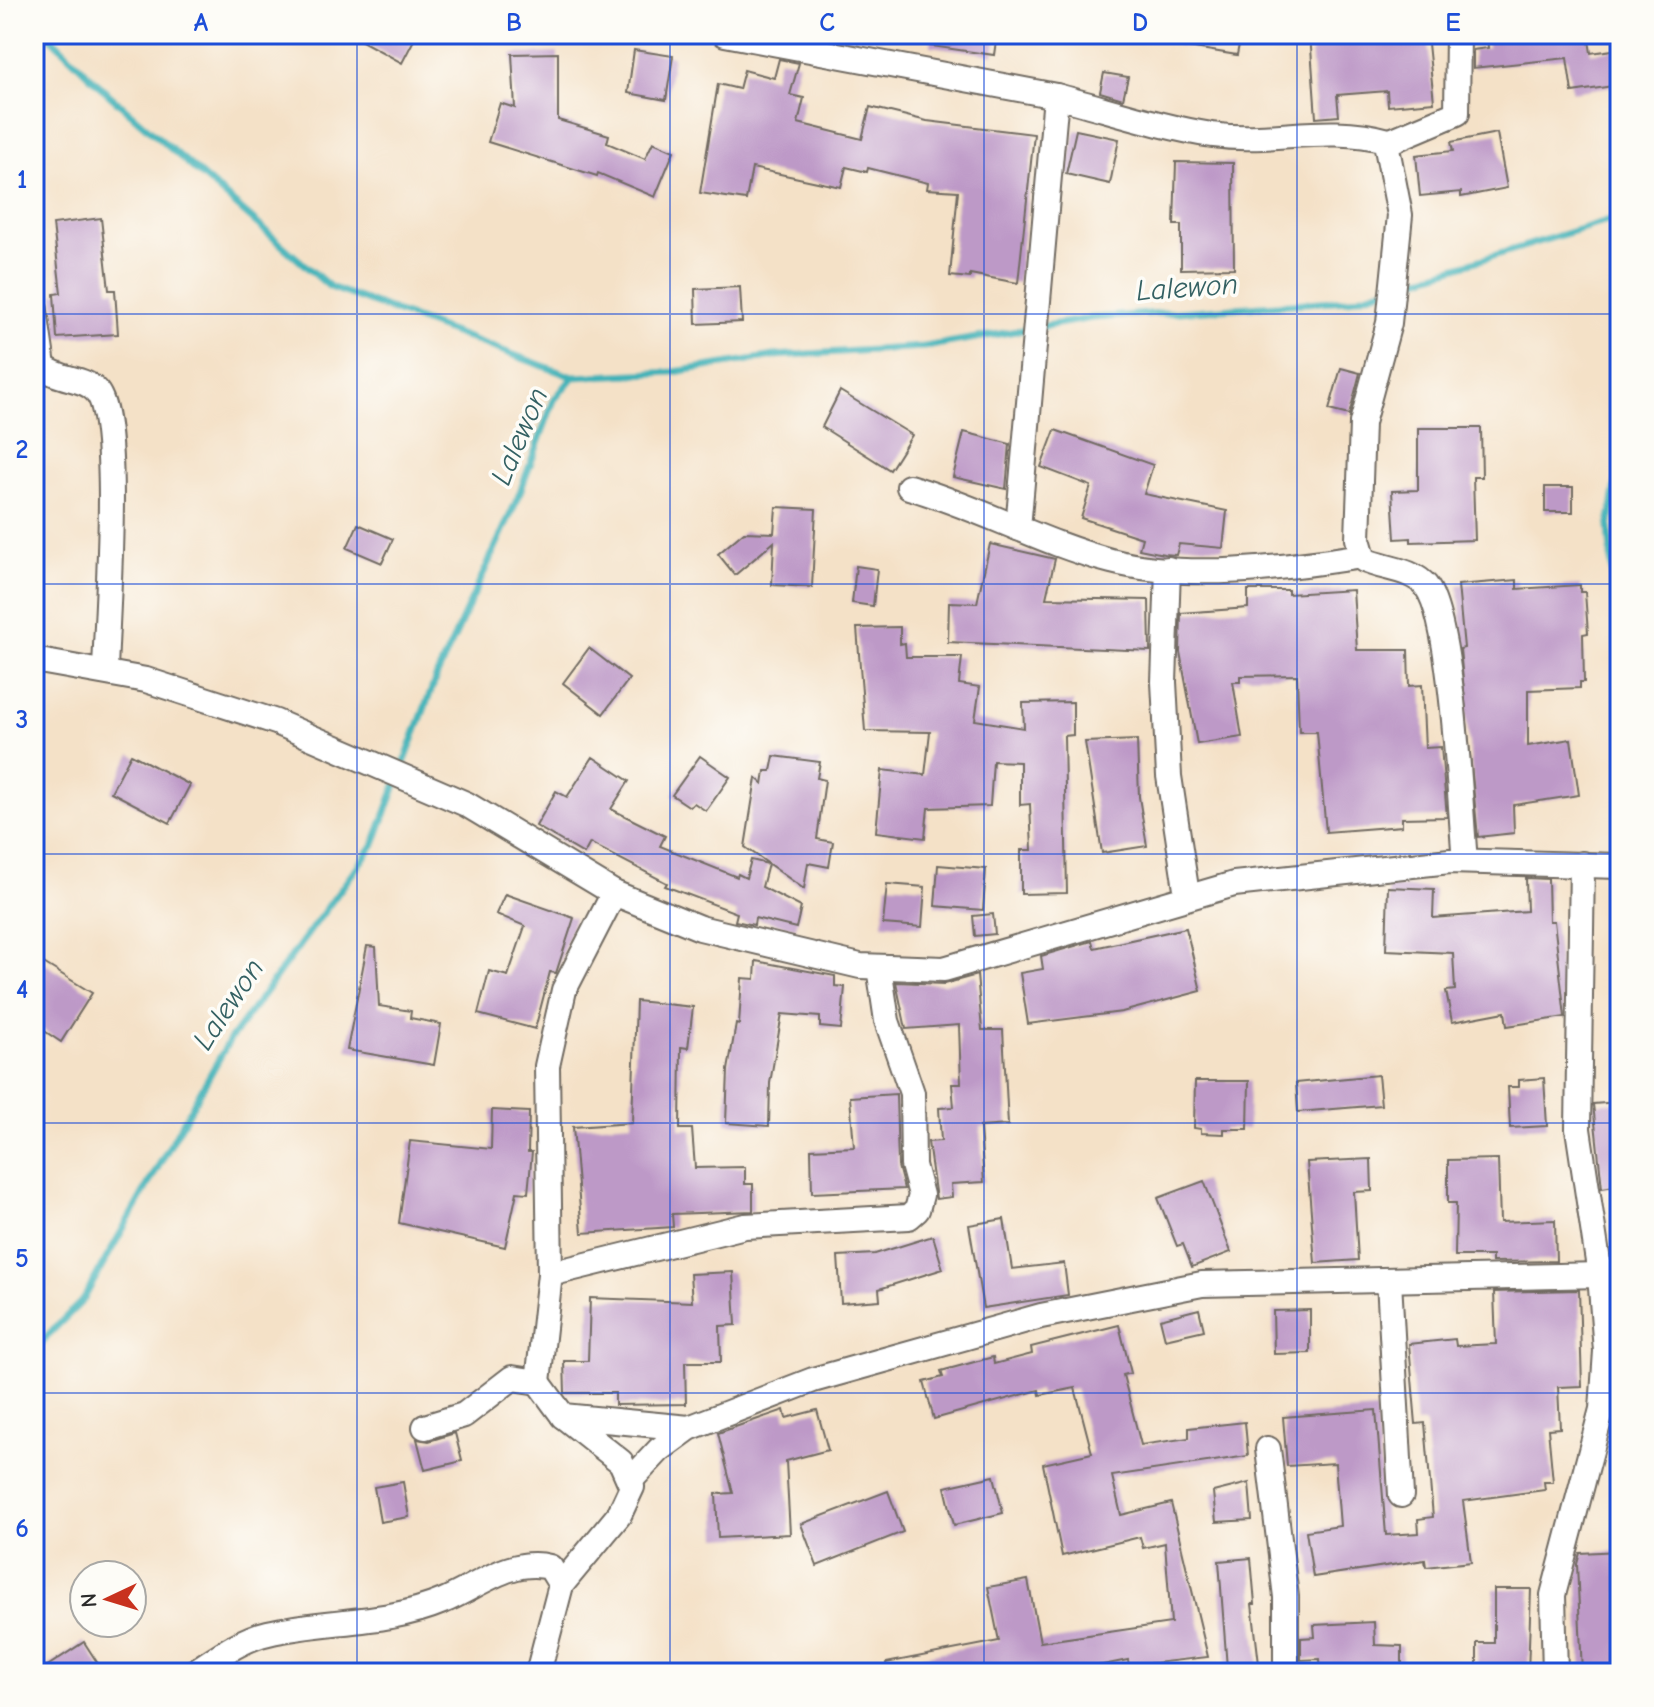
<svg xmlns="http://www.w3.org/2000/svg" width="1654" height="1707" font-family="'Comic Neue',sans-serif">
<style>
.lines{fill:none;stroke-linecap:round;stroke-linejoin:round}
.stream{stroke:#42b2b8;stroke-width:7}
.building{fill:#bd99c7}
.street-casing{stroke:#716b62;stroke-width:28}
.street{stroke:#fff;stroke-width:24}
.grid{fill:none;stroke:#1d4ed8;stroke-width:2;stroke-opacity:0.55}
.labels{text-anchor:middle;stroke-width:7;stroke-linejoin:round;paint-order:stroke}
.water-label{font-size:30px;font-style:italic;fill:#346163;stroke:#fdfcf7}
.neatline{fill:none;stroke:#1d4ed8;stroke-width:3}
.grid-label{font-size:26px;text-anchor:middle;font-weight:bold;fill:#1d4ed8}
</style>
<rect width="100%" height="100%" fill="#fdfcf7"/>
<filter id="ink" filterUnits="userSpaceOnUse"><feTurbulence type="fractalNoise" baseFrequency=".0125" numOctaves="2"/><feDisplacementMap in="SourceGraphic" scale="16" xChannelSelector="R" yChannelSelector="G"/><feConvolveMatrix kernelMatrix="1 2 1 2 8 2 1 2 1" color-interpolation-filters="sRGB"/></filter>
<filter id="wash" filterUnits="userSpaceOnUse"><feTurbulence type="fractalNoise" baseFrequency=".006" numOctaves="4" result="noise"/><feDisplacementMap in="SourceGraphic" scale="32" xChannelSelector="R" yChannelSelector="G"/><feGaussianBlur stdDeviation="1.8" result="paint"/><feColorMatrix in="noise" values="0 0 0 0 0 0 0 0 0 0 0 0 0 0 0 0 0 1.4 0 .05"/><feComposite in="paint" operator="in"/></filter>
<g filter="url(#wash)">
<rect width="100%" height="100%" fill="#f4e1c7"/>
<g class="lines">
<g class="stream">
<path d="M47,34L107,93L330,287L573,377L674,372L774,356L924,347L1092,318L1349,300L1620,217"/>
<path d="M1620,461L1609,526L1620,677"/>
<path d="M34,1349L83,1300L229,1041L374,844L437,675L517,500L554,400L573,377"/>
</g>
</g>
<g id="blocks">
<g class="building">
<path d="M349,34H417L402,63Z"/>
<path d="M932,34H997L994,55L931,46Z"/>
<path d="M1177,34H1241L1237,55L1176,45Z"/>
<path d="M1310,34H1427L1434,102L1388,106L1387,91L1337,95L1339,116L1316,118Z"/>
<path d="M1487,34H1588L1591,53L1620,49V85L1572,92L1567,58L1473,68V50L1488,48Z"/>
<path d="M634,50L673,56L666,100L628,93Z"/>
<path d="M558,53V120L609,135L607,143L645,159L653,142L674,151L655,197L598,173L597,176L488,142L500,103L515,108L512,54Z"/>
<path d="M779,59L799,63L790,95L804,98L798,123L862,139L870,107L927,121L1034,134L1018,283L970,274V278L950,276L958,191L927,189L928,183L868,168L867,172L846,167L841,187L752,168L746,200L700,193L718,84L739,89L744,70L774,78Z"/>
<path d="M1104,73L1128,77L1123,99L1100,92Z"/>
<path d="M1076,130L1119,139L1110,184L1066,174Z"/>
<path d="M1497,133L1507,188L1461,197V192L1420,196L1416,155L1453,151L1451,142Z"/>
<path d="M1176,162L1233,163L1234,268L1181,269V225H1174Z"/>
<path d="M101,218L109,290H115L118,334L57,338L54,294L61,293L53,224Z"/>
<path d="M740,287L742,322L696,324L695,289Z"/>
<path d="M1341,368L1360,373L1349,415L1329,410Z"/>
<path d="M840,391L912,435L890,470L822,427Z"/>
<path d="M1418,428H1481L1482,477H1473L1475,540L1411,542V538L1395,539L1392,491L1418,490Z"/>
<path d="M1055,430L1153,465L1144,494L1227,511L1223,548L1179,544L1176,555L1164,554L1139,549L1142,538L1081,518L1091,486L1041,467Z"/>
<path d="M964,432L1010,444L1006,489L953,477Z"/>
<rect x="1545" y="487" width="28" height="25"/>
<path d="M776,507L816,509L812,587L772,585L774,542L735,575L718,554L744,532L774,533Z"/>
<path d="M358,524L393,539L382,563L347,548Z"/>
<path d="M990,544L1055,559L1046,598L1149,600L1150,651L948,642L949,602L977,603Z"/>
<path d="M856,566L877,569L873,606L852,603Z"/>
<path d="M1517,580V589L1580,585V592H1585L1588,633L1583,634L1584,682H1580V688L1528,690V746L1571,739L1579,795L1513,805L1514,833L1478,837L1460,649L1464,648L1458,585Z"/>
<path d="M1248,590H1288V594L1353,590L1357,650H1408L1409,686L1422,685L1425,748L1441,747L1447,817L1402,818V826L1326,832L1317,732H1299L1297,675L1240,676V682H1233L1242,737L1197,744L1180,652L1181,613L1248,608Z"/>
<path d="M900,627V644L905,643L906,657H962L959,684L980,687L975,720L1024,728L1023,703L1073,702V735L1064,736L1067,893L1021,894V850H1032L1030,804L1020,805V762L993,761L990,806L928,808L925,838L876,832L882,770L925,775L930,732L865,731L857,628Z"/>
<path d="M589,648L629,679L603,714L563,683Z"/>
<path d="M1137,740L1139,797L1147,846L1102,853L1085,742Z"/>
<path d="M131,754L190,785L170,823L111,792Z"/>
<path d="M700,756L730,777L706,811L694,803L690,807L672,795Z"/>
<path d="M774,756L820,762L817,778L825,780L817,839L833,842L829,867L808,863L804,889L745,847L756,778L763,784L765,771H771Z"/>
<path d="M593,757L629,781L611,809L665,836L660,846L737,877L738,874L746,878L751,860L768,864L762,887L801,907L796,928L755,918L754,925L735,921L737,913L665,886L667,883L590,843L584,854L536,826L556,791L567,797Z"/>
<path d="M938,865L986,869L983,910L935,906Z"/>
<path d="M1526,878L1548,879L1549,921H1554L1565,1017L1507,1026L1505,1012L1452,1022L1446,991L1455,990L1453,953L1386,950L1388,887L1434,889L1433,918L1527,911Z"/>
<path d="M887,884L925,887L922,927L883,924Z"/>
<path d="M505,894L574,918L556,973L550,972L535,1029L478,1014L489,971L508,976L525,926L496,914Z"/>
<path d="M993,914L995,934L975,936L973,916Z"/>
<path d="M1186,928L1201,991L1122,1012L1028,1024L1020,973L1043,969L1041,956L1092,941L1094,948Z"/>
<path d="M367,946L376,947L379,1006L411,1011L410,1018L441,1024L434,1065L347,1050Z"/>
<path d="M34,957L92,993L61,1042L34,1024Z"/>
<path d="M756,961L835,976V986L845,987L841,1029L820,1027V1017L782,1014L770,1083L769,1126L726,1123L728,1070L736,1024L739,1025L742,978L755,979Z"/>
<path d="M977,975L982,1030H1003L1008,1125L980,1127L984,1182L951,1184L952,1197L936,1199L928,1142L941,1141L939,1108L954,1107L952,1084H961L959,1025L906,1029L896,982L944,984Z"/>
<path d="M636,1001L693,1007L688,1048L681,1047L680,1129H692L695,1168L745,1167V1184H753V1211L672,1214L673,1227L582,1233L573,1127L632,1123Z"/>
<path d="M1378,1075L1381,1105L1298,1112L1296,1083Z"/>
<path d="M1544,1078L1547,1126L1510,1128L1508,1087H1519V1080Z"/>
<path d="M1195,1081H1249L1248,1129H1224V1134L1201,1133V1129L1194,1128Z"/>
<path d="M896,1094L898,1166L904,1189L812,1193L811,1149L854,1147L850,1097Z"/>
<path d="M1619,1102L1620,1185L1602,1188L1593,1104Z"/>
<path d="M492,1110L529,1112L528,1152H532L528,1193L517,1192L505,1247L399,1223L410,1141L491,1149Z"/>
<path d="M1371,1159L1372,1191L1354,1192L1358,1260L1315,1263L1307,1162Z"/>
<path d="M1498,1159L1500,1222L1555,1220L1556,1261L1492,1262V1256H1455L1456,1203H1448V1160Z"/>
<path d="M1204,1181L1231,1252L1192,1267L1183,1244L1177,1246L1158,1198Z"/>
<path d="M1004,1219L1012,1269L1064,1263L1068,1295L983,1308L969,1225Z"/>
<path d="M933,1236L943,1269L879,1289L880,1300L841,1303L838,1256L875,1254Z"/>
<path d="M733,1272L736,1325L720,1326L721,1362H685L686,1404L615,1405V1393H565L564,1361H588L590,1298L692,1302L690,1274Z"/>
<path d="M1579,1290L1582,1386L1558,1387L1560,1428L1548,1429L1553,1482H1544L1545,1490L1463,1501L1471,1562L1426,1567L1425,1560L1313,1577L1306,1531L1340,1526L1335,1463L1287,1466L1283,1417L1376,1410L1386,1535L1419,1533L1418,1519L1433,1517L1425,1423L1416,1424L1409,1344L1455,1339L1456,1346L1496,1344L1494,1292Z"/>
<path d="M1199,1309L1204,1330L1165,1339L1160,1319Z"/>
<path d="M1310,1310V1353L1274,1354L1273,1311Z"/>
<path d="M1119,1325L1131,1373L1123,1375L1141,1445L1189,1438V1428L1245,1422L1248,1456L1112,1476L1121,1515L1171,1503L1208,1657L1129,1666L1128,1660L1063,1673H887L886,1663L999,1641L988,1587L1028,1580L1040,1642L1171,1623L1165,1543L1143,1548L1140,1537L1062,1556L1043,1464L1092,1453L1075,1388L1040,1395L1039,1390L934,1419L924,1382L943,1377L941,1371L993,1357L994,1364L1032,1354L1031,1347Z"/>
<path d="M784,1410L786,1418L817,1410L828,1450L786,1461L790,1534L718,1538L716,1494L733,1493L718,1433Z"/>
<path d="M455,1433L462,1461L425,1470L417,1439L429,1441Z"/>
<path d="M994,1476L1003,1513L954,1525L945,1487Z"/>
<path d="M403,1482L409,1517L380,1522L374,1487Z"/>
<path d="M1249,1483L1252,1520L1216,1522L1213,1492Z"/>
<path d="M888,1491L903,1532L817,1566L801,1524Z"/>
<path d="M1619,1551L1620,1673H1582L1577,1564L1580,1553Z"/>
<path d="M1251,1558L1255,1604H1252L1259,1664L1227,1668L1219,1561Z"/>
<path d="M1494,1589H1531L1528,1673H1477V1643H1494Z"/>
<path d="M1374,1622L1375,1645L1402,1646V1673L1321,1671L1320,1659L1301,1660V1638L1315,1637L1314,1625Z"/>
<path d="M84,1642L104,1673H37Z"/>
</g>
</g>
</g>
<g filter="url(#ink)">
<use href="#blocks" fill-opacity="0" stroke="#716b62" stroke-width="2"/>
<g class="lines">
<g class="street-casing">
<g id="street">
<path d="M725,34L1056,96"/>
<path d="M1458,34L1457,113L1386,143L1400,215L1389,323L1362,423L1358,539L1364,560C1384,569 1412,569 1426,586C1453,621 1460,808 1465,861"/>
<path d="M34,304L43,366C58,381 84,376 97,392C122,422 106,623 105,671"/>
<path d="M909,487C978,507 1042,543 1111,561C1188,581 1285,568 1362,556"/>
<path d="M1018,528L1056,96C1107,109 1160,127 1212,135C1274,144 1324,123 1389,141"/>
<path d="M1168,569L1164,682L1169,776L1187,895"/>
<path d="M34,660L146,680L276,722L466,804L614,893L700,928L860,966L944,969L1234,884L1450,861L1620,866"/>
<path d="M550,1274L745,1226L909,1217L917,1210L921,1195L913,1165L912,1093L887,1021L879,967"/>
<path d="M1389,1281L1401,1495"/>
<path d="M538,1382L563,1416L621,1462L632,1487L619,1515L561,1585L538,1673"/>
<path d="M563,1416L689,1428"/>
<path d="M425,1427L464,1415L512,1378L538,1382L550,1274L547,1066L564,990L614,893"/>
<path d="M1268,1449L1286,1597V1673"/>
<path d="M630,1481L659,1450L689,1428L813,1380L1041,1316L1202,1284L1600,1275"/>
<path d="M193,1673C216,1658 241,1639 268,1633C327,1619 386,1625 443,1601C479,1586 511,1557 550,1567L561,1585"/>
<path d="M1555,1673L1553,1595L1602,1409L1606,1351L1600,1275L1578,1129L1582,864"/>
</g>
</g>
<use href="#street" class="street"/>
</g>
</g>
<path class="grid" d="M357,34V1673M670,34V1673M984,34V1673M1297,34V1673M34,314H1620M34,584H1620M34,854H1620M34,1123H1620M34,1393H1620"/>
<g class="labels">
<g class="water-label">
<text transform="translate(1187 287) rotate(-4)" y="10">Lalewon</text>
<text transform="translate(519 436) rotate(-67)" y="10">Lalewon</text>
<text transform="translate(228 1004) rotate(-56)" y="10">Lalewon</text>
</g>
</g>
<rect width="1654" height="1707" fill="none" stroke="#fdfcf7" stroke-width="88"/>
<g transform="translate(108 1599) rotate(266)"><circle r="38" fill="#fdfcf7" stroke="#a9a8a5" stroke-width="2"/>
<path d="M0-6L14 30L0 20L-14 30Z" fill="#c8321e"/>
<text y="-12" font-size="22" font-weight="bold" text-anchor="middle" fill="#2b2b2b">N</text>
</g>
<rect x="44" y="44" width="1566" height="1619" class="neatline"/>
<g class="grid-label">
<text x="201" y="31">A</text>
<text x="514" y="31">B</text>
<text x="827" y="31">C</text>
<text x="1140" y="31">D</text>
<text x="1453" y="31">E</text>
<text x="22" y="188">1</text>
<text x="22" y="458">2</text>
<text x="22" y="728">3</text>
<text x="22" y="998">4</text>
<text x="22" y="1267">5</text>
<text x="22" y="1537">6</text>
</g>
</svg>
